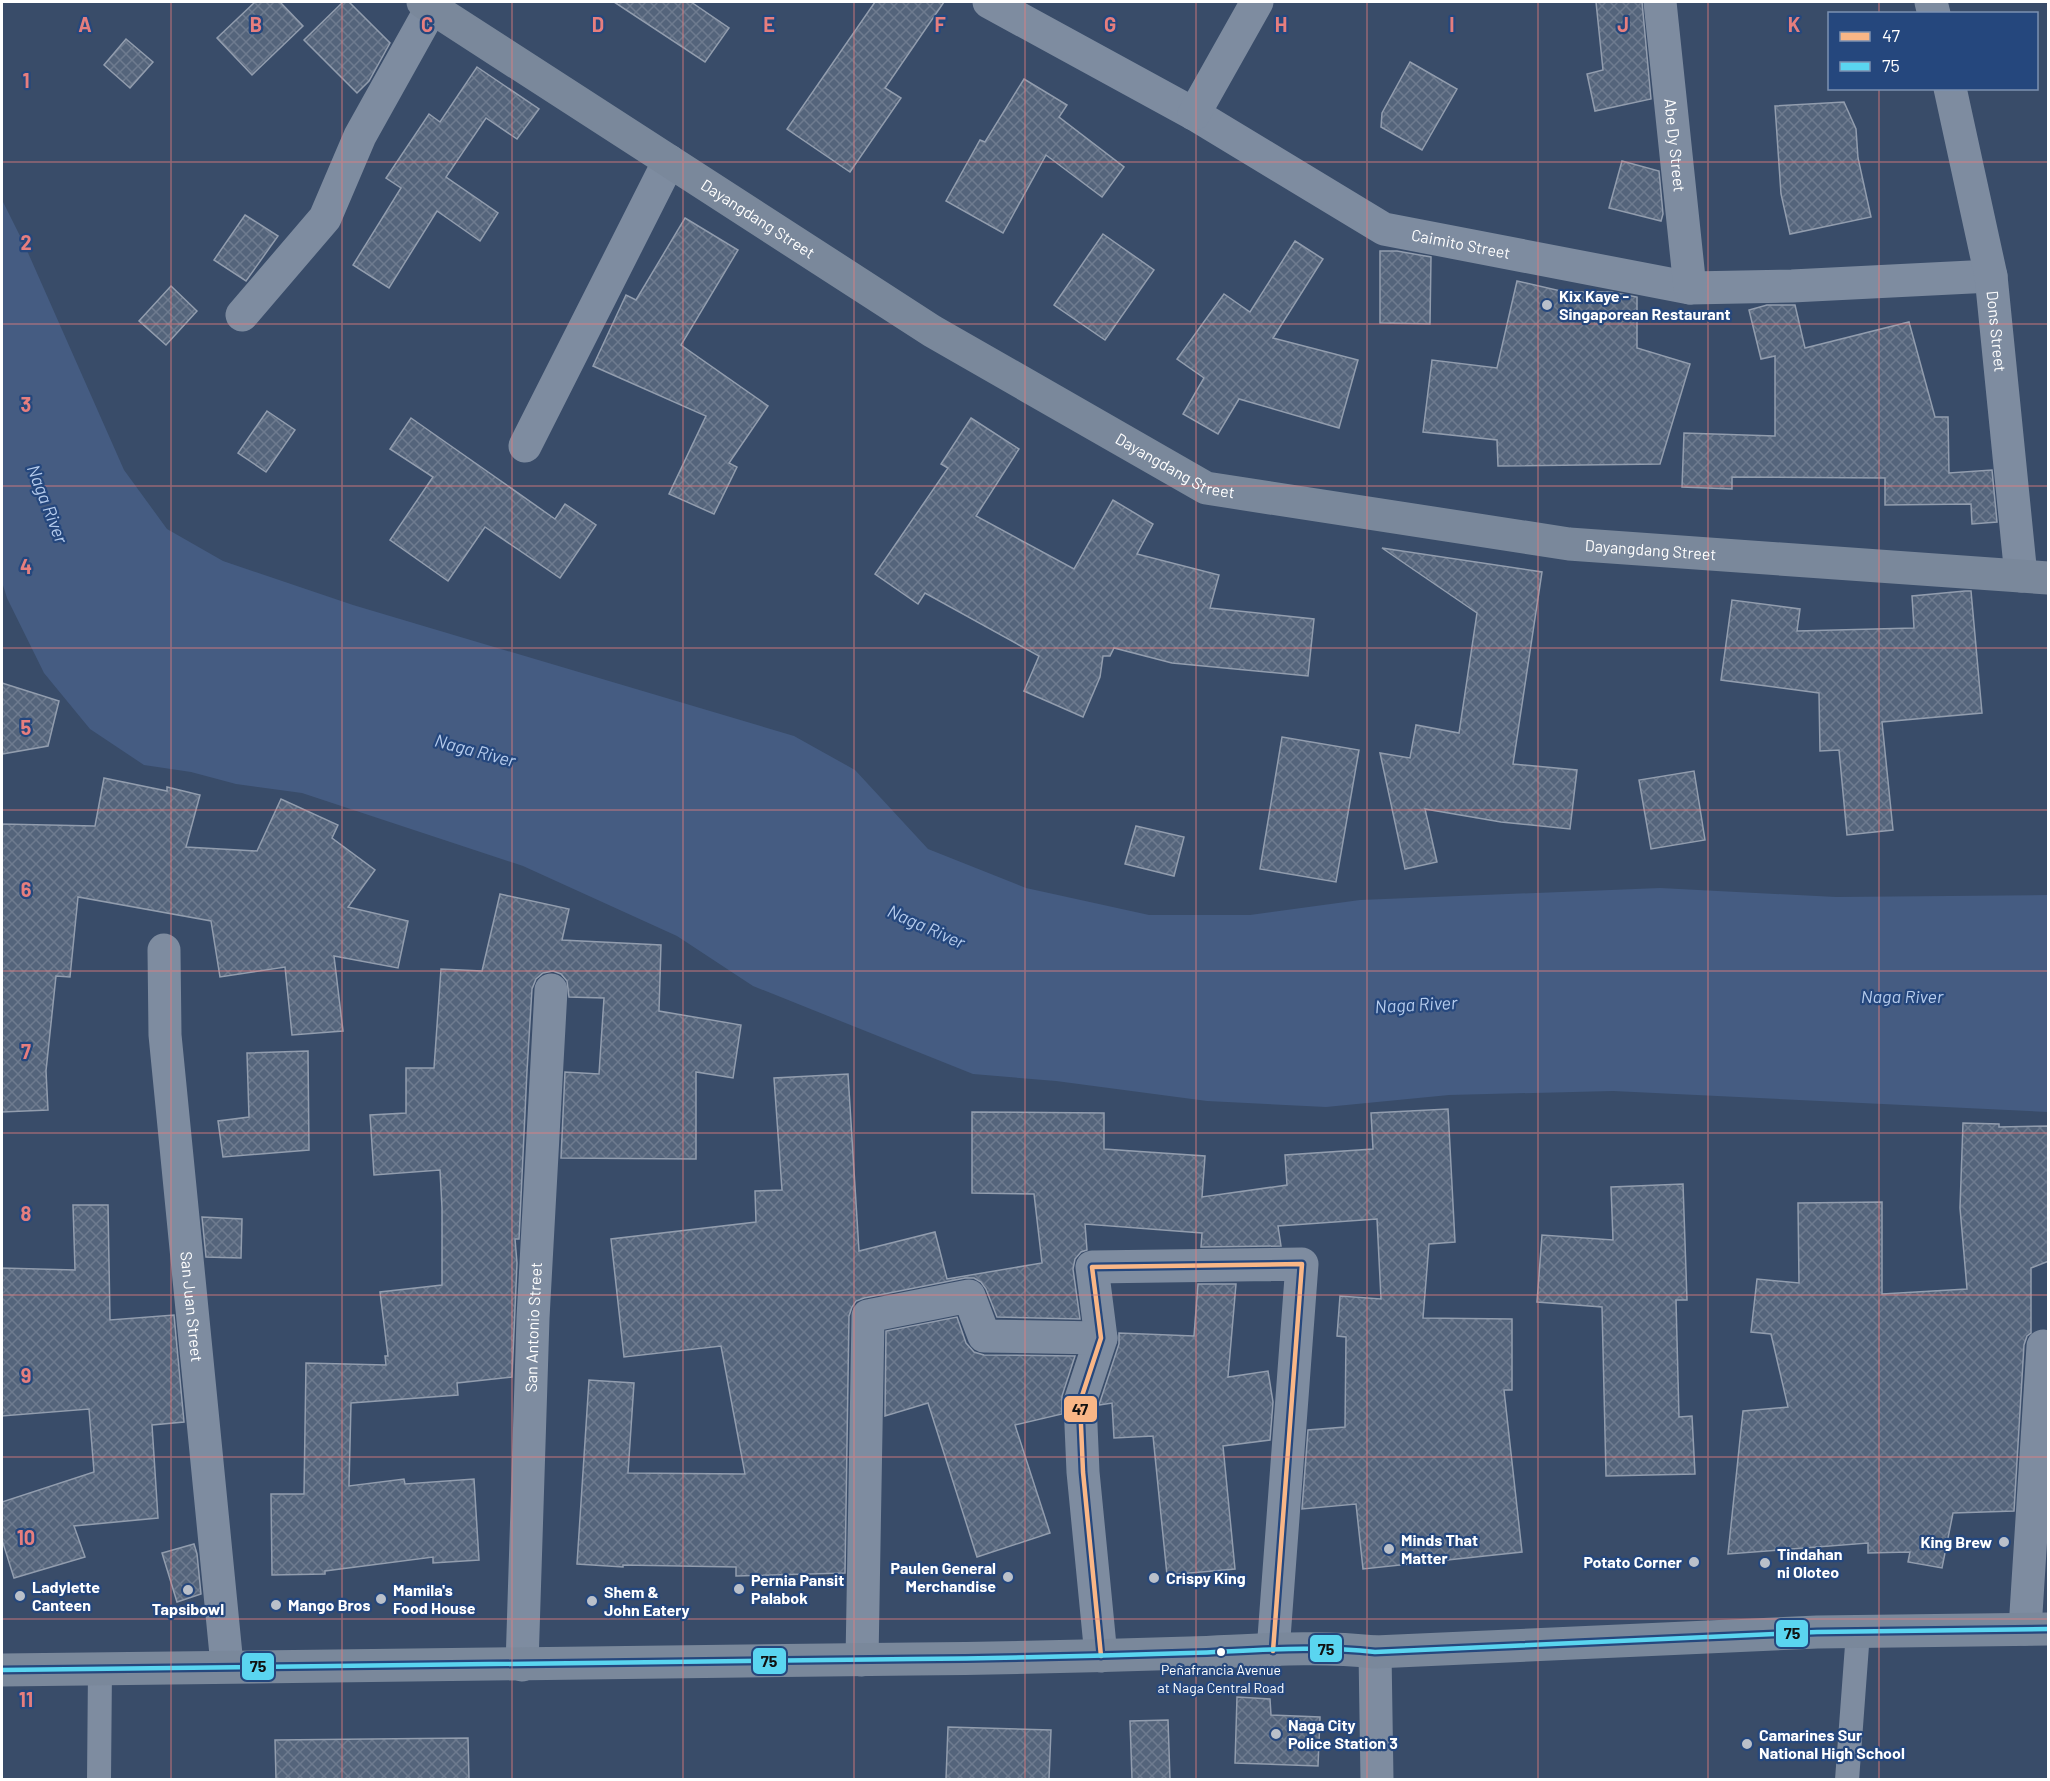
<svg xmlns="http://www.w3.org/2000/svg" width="2050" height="1781" font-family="Barlow,sans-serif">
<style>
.water{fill:#455c82}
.building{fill:url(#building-cross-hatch);stroke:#929dae;stroke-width:1.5}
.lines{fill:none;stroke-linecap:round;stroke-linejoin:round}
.lane{stroke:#7e8ca0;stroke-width:24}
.street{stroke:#7e8ca0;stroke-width:33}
.secondary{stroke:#7a889b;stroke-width:33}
.bus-1-casing{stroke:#25477d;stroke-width:9}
.bus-2-casing{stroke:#25477d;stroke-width:9}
.bus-1{stroke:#f9b686;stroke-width:4.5}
.bus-2{stroke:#5ad5f0;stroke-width:4.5}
.grid{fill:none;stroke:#e67e7e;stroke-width:1.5;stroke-opacity:0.55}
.poi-dot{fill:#bac0ca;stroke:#25477d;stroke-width:2}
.bus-dot{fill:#fff;stroke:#25477d;stroke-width:2}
.labels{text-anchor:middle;stroke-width:4.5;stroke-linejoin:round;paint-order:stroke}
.bus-label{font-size:14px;fill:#fff;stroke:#25477d}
.street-label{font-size:16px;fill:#fff;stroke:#25477d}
.poi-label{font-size:16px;font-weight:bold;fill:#fff;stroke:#25477d;text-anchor:start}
.water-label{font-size:18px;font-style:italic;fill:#b6cced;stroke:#25477d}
.grid-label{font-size:20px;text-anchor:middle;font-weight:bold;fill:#e67e7e;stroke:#25477d;stroke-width:4.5;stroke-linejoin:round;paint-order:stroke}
.line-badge{stroke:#25477d;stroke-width:2}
.pale-badge-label{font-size:16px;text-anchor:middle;font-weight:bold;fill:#111}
</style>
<defs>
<pattern id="building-cross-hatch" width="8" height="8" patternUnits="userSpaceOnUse" patternTransform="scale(1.5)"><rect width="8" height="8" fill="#54647b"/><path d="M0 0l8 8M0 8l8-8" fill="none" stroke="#6e7b8f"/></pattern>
</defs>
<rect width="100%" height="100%" fill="#394c69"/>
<path class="water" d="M2,200L25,246L124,470L167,529L223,561L353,605L794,736L855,770L928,849L1026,888L1149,915H1250L1360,900L1660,888L1836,897L2048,895V1112L1613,1091L1449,1095L1326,1107L1207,1101L1056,1081L973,1074L753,986L677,936L523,866L302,793L236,784L191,772L144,765L90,729L44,673L7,598L2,582Z"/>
<g class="building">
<path d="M255,2H280L303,26L252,75L217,38Z"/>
<path d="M343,2H349L390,43L369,81L357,93L304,40Z"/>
<path d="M614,2H691L729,28L705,62Z"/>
<path d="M875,2H944L885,88L901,98L850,172L787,129Z"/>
<path d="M1596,2H1642L1651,99L1595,111L1587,74L1603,70Z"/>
<path d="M126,39L153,62L130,88L104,65Z"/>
<path d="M1410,62L1457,89L1422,150L1381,127L1382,113Z"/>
<path d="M477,67L539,109L517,139L486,118L446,177L498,213L480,241L437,211L389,288L353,265L401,188L386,178L429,114L440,122Z"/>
<path d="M1024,79L1067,105L1059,117L1124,167L1102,197L1046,155L1003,233L946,201L980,140L985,142Z"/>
<path d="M1844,102L1856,129L1858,158L1871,217L1790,234L1781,194L1775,106Z"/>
<path d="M1622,161L1659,171L1663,214L1661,221L1609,208Z"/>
<path d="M245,215L278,236L246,281L214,260Z"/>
<path d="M685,218L738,250L681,345L768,406L729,463L737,467L714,514L669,494L706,416L593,366L626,295L636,300Z"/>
<path d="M1103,234L1154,270L1105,340L1054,305Z"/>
<path d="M1295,241L1323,259L1273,338L1358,360L1339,428L1239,399L1218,434L1183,414L1204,378L1177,359L1224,294L1250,312Z"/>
<path d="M1380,251H1397L1431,257L1430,324L1380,323Z"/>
<path d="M1517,281L1565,292H1611L1637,297V348L1690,364L1660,464L1498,466L1497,440L1423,432L1432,360L1497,368Z"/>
<path d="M171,286L197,311L166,345L139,321Z"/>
<path d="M1767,305H1795L1805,348L1909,322L1935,417H1948L1949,473L1992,470L1997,522L1972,524L1971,504L1885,505V478L1732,477V489L1682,487L1684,433L1775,436V356L1761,359L1749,310Z"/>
<path d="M267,411L295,430L266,472L238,453Z"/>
<path d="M411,418L555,519L565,504L596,525L560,578L485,527L448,581L390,540L433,477L390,449Z"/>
<path d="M971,418L1019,449L976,516L1074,569L1113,500L1153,524L1137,554L1219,575L1210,608L1314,619L1308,676L1172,663L1114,648L1110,656H1103L1100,677L1083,717L1024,691L1039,656L925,593L918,604L875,574L948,468L941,464Z"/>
<path d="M1382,548L1542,572L1513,764L1577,770L1570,829L1501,822L1425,809L1437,862L1405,869L1380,753L1410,758L1416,725L1459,733L1477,613Z"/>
<path d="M1965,591H1971L1982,713L1882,722L1893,830L1847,835L1839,750L1820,751L1819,693L1721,680L1732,600L1800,609L1797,631L1914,628L1912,596Z"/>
<path d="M2,683L59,701L48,746L2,754Z"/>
<path d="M1282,737L1359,750L1336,882L1260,869Z"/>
<path d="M1694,771L1705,840L1651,849L1639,780Z"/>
<path d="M104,778L167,791V787L200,795L186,847L257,851L281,799L338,825L332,838L375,870L348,907L408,921L398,968L334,956L343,1031L292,1035L285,967L220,977L211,921L78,897L70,977L56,976L46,1071L48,1110L2,1112V824L95,826Z"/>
<path d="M1136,826L1184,837L1174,876L1125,864Z"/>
<path d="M500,894L569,909L562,940L661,945L659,1011L741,1025L733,1078L696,1072V1159L561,1158L565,1072L599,1074L604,998L569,997L567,981L561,974L553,971L543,973L536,979L532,989L527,1071L519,1239H515L517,1263L512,1377L457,1383L458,1395L351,1403L349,1486L404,1479L405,1484L474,1479L479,1560L433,1563V1557L325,1571V1574L272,1575L271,1494H304L306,1363L386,1365L385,1356H388L380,1292L442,1285V1208L440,1170L374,1175L370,1115L406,1113V1068H434L441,969L482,971Z"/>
<path d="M308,1051L309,1150L223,1157L218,1121L249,1117L247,1053Z"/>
<path d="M848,1074L859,1251L935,1232L947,1279L1042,1263L1034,1194L972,1193V1112L1104,1113V1149L1205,1156L1202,1197L1287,1185L1285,1155L1373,1149L1371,1113L1448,1109L1455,1242L1429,1244L1423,1318L1512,1319V1390H1504L1522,1552L1363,1569L1356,1504L1302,1509L1308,1430L1345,1427L1346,1337L1337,1336L1340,1296L1381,1299L1377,1219L1278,1226L1281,1246L1201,1247L1202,1233L1085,1224L1087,1250L1081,1252L1075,1259L1073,1269L1080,1319L997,1317L986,1289L981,1282L974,1278H965L864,1298L856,1301L852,1307L849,1316L845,1573L736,1576V1567L623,1565V1567L577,1564L589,1380L634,1383L628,1473L745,1474L721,1346L624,1357L611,1239L756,1222L755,1191L782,1190L774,1078Z"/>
<path d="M1963,1123L1999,1124V1127L2049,1126V1261L2031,1268V1333L2027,1336L2024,1345L2014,1511L1953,1513L1942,1568L1908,1562L1910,1552L1868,1553V1543L1728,1554L1743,1411L1788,1407L1771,1334L1751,1332L1757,1279L1799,1283L1798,1203L1882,1202V1294L1967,1289L1960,1208Z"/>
<path d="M1683,1184L1687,1300H1676L1679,1417L1692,1416L1695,1474L1606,1476L1602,1307L1537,1302L1542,1235L1613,1240L1611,1187Z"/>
<path d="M73,1205H108L110,1320L174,1315L184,1422L152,1425L158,1518L74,1526L85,1557L14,1578L2,1540V1502L94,1472L89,1409L2,1416V1268L75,1270Z"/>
<path d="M202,1217L242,1219L241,1258L206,1257Z"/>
<path d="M1198,1284H1236L1228,1377L1268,1371L1273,1402L1270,1440L1223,1446L1235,1569L1167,1575L1153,1436L1114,1438L1112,1403L1099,1405L1119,1344V1333L1194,1336Z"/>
<path d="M957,1317L966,1343L974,1352L984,1355L1075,1356L1062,1396V1414L1015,1425L1050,1533L977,1557L928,1403L885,1416L886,1331Z"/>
<path d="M194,1544L197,1554L201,1594L177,1602L162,1553Z"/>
<path d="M1237,1697L1270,1699L1271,1715L1320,1717L1318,1766L1235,1763Z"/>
<path d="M1168,1720L1170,1779H1132L1130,1721Z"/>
<path d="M948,1727L1051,1730L1049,1779H946Z"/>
<path d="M468,1738L469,1779H276L275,1740Z"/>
</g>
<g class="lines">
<g class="lane">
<path d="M99,1780L100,1668"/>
<path d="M1847,1780L1858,1632"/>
</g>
<g class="street">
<path id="s1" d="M989,2L1194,114L1384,229L1690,288L1792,286L1991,276"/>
<path id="s2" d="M1660,2L1690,288"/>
<path d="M1931,2L1934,14"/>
<path id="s3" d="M1950,88L1991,276L2021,576"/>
<path d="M1194,114L1257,2"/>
<path d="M242,315L325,218L360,136L432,7"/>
<path d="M525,446L669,161"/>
<path id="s4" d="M164,950L165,1035L227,1665"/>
<path d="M2025,1629L2043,1346"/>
<path d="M1375,1652L1377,1780"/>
<path d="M1101,1656L1083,1472L1080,1402L1101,1338L1092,1267L1302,1264L1273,1651"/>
<path d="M862,1660L868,1316L969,1296L984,1336L1101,1338"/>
<path id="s5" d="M522,1665L533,1318L551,990"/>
</g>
<g class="secondary">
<path id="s6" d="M423,2L932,331L1206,488L1569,544L2048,578"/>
<path d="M2,1670C305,1664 609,1664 913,1659C1005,1658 1097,1656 1189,1653C1250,1651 1314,1645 1375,1652L1817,1632L2048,1629"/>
</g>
<g class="bus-1-casing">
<path id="bus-1" d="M1101,1656L1083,1472L1080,1402L1101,1338L1092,1267L1302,1264L1273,1651"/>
</g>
<g class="bus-2-casing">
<path id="bus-2" d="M2,1670C305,1664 609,1664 913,1659C1005,1658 1097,1656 1189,1653C1250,1651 1314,1645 1375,1652L1817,1632L2048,1629"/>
</g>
<use href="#bus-1" class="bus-1"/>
<use href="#bus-2" class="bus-2"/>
</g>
<path class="grid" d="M171,2V1780M342,2V1780M512,2V1780M683,2V1780M854,2V1780M1025,2V1780M1196,2V1780M1367,2V1780M1538,2V1780M1708,2V1780M1879,2V14M1879,88V1780M2,162H2048M2,324H2048M2,486H2048M2,648H2048M2,810H2048M2,971H2048M2,1133H2048M2,1295H2048M2,1457H2048M2,1619H2048"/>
<g class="poi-dot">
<circle cx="1547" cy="305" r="6"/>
<circle cx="2004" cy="1542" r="6"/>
<circle cx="1389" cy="1549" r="6"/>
<circle cx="1694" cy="1562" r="6"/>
<circle cx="1765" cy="1563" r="6"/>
<circle cx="1008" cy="1577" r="6"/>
<circle cx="1154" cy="1578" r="6"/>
<circle cx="739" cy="1589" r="6"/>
<circle cx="188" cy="1590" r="6"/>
<circle cx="20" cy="1596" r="6"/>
<circle cx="381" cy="1599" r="6"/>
<circle cx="592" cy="1601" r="6"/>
<circle cx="276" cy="1605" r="6"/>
<circle cx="1276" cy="1734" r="6"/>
<circle cx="1747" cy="1744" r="6"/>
</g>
<circle class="bus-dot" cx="1221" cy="1652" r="5"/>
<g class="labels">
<g class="bus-label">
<text x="1221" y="1675">Peñafrancia Avenue<tspan x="1221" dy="18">at Naga Central Road</tspan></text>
</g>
<g class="street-label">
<text dy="6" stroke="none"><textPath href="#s2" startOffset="144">Abe Dy Street</textPath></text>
<text dy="6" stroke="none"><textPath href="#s6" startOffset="399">Dayangdang Street</textPath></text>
<text dy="6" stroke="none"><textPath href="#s1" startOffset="534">Caimito Street</textPath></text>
<text dy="6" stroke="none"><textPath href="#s3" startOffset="248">Dons Street</textPath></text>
<text dy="6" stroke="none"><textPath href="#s6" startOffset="885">Dayangdang Street</textPath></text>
<text dy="6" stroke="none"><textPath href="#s6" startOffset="1371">Dayangdang Street</textPath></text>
<text dy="6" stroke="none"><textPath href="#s4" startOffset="358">San Juan Street</textPath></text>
<text dy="6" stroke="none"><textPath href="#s5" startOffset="338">San Antonio Street</textPath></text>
</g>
<g class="poi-label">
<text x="1559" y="302">Kix Kaye -<tspan x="1559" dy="18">Singaporean Restaurant</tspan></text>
<text x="1401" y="1546">Minds That<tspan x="1401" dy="18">Matter</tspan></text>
<text x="1992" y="1548" text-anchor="end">King Brew</text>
<text x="1777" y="1560">Tindahan<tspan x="1777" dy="18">ni Oloteo</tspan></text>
<text x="1682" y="1568" text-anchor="end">Potato Corner</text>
<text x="996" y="1574" text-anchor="end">Paulen General<tspan x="996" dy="18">Merchandise</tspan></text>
<text x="1166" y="1584">Crispy King</text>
<text x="751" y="1586">Pernia Pansit<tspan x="751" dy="18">Palabok</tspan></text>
<text x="32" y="1593">Ladylette<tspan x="32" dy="18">Canteen</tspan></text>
<text x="393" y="1596">Mamila's<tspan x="393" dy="18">Food House</tspan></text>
<text x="604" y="1598">Shem &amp;<tspan x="604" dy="18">John Eatery</tspan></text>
<text x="288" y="1611">Mango Bros</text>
<text x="188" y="1615" text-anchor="middle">Tapsibowl</text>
<text x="1288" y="1731">Naga City<tspan x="1288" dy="18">Police Station 3</tspan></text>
<text x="1759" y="1741">Camarines Sur<tspan x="1759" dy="18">National High School</tspan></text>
</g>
<g class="water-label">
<text transform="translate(47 504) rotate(69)" y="6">Naga River</text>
<text transform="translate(475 751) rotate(15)" y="6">Naga River</text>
<text transform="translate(926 927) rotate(24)" y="6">Naga River</text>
<text x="1902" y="1003">Naga River</text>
<text transform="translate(1416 1005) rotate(-3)" y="6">Naga River</text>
</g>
</g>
<g class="grid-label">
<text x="85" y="32">A</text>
<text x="256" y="32">B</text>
<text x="427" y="32">C</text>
<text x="598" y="32">D</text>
<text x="769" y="32">E</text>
<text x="940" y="32">F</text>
<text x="1110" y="32">G</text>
<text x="1281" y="32">H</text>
<text x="1452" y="32">I</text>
<text x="1623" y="32">J</text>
<text x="1794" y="32">K</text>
<text x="26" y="88">1</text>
<text x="26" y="250">2</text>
<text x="26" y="412">3</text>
<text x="26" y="574">4</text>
<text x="26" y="735">5</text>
<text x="26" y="897">6</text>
<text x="26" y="1059">7</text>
<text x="26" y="1221">8</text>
<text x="26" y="1383">9</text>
<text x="26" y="1545">10</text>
<text x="26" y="1707">11</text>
</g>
<g class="line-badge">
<rect x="1063" y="1395" width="35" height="28" rx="6" fill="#f9b686"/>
<rect x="1775" y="1619" width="34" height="29" rx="6" fill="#5ad5f0"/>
<rect x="1309" y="1634" width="34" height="29" rx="6" fill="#5ad5f0"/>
<rect x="752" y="1647" width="35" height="28" rx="6" fill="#5ad5f0"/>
<rect x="241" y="1652" width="34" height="29" rx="6" fill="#5ad5f0"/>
</g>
<g class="pale-badge-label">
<text x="1080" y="1415">47</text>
<text x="1792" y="1639">75</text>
<text x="1326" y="1655">75</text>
<text x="769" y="1667">75</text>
<text x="258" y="1672">75</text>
</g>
<rect width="2050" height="1781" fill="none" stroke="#ffffff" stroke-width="6"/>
<rect x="1828" y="12" width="210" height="78" fill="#25477d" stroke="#7c91b1" stroke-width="1.5"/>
<rect x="1840" y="32" width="30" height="9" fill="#f9b686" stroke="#7c91b1" stroke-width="1.5"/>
<text x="1882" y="42" font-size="18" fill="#ffffff">47</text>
<rect x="1840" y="62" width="30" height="9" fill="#5ad5f0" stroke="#7c91b1" stroke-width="1.5"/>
<text x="1882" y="72" font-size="18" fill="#ffffff">75</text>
</svg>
